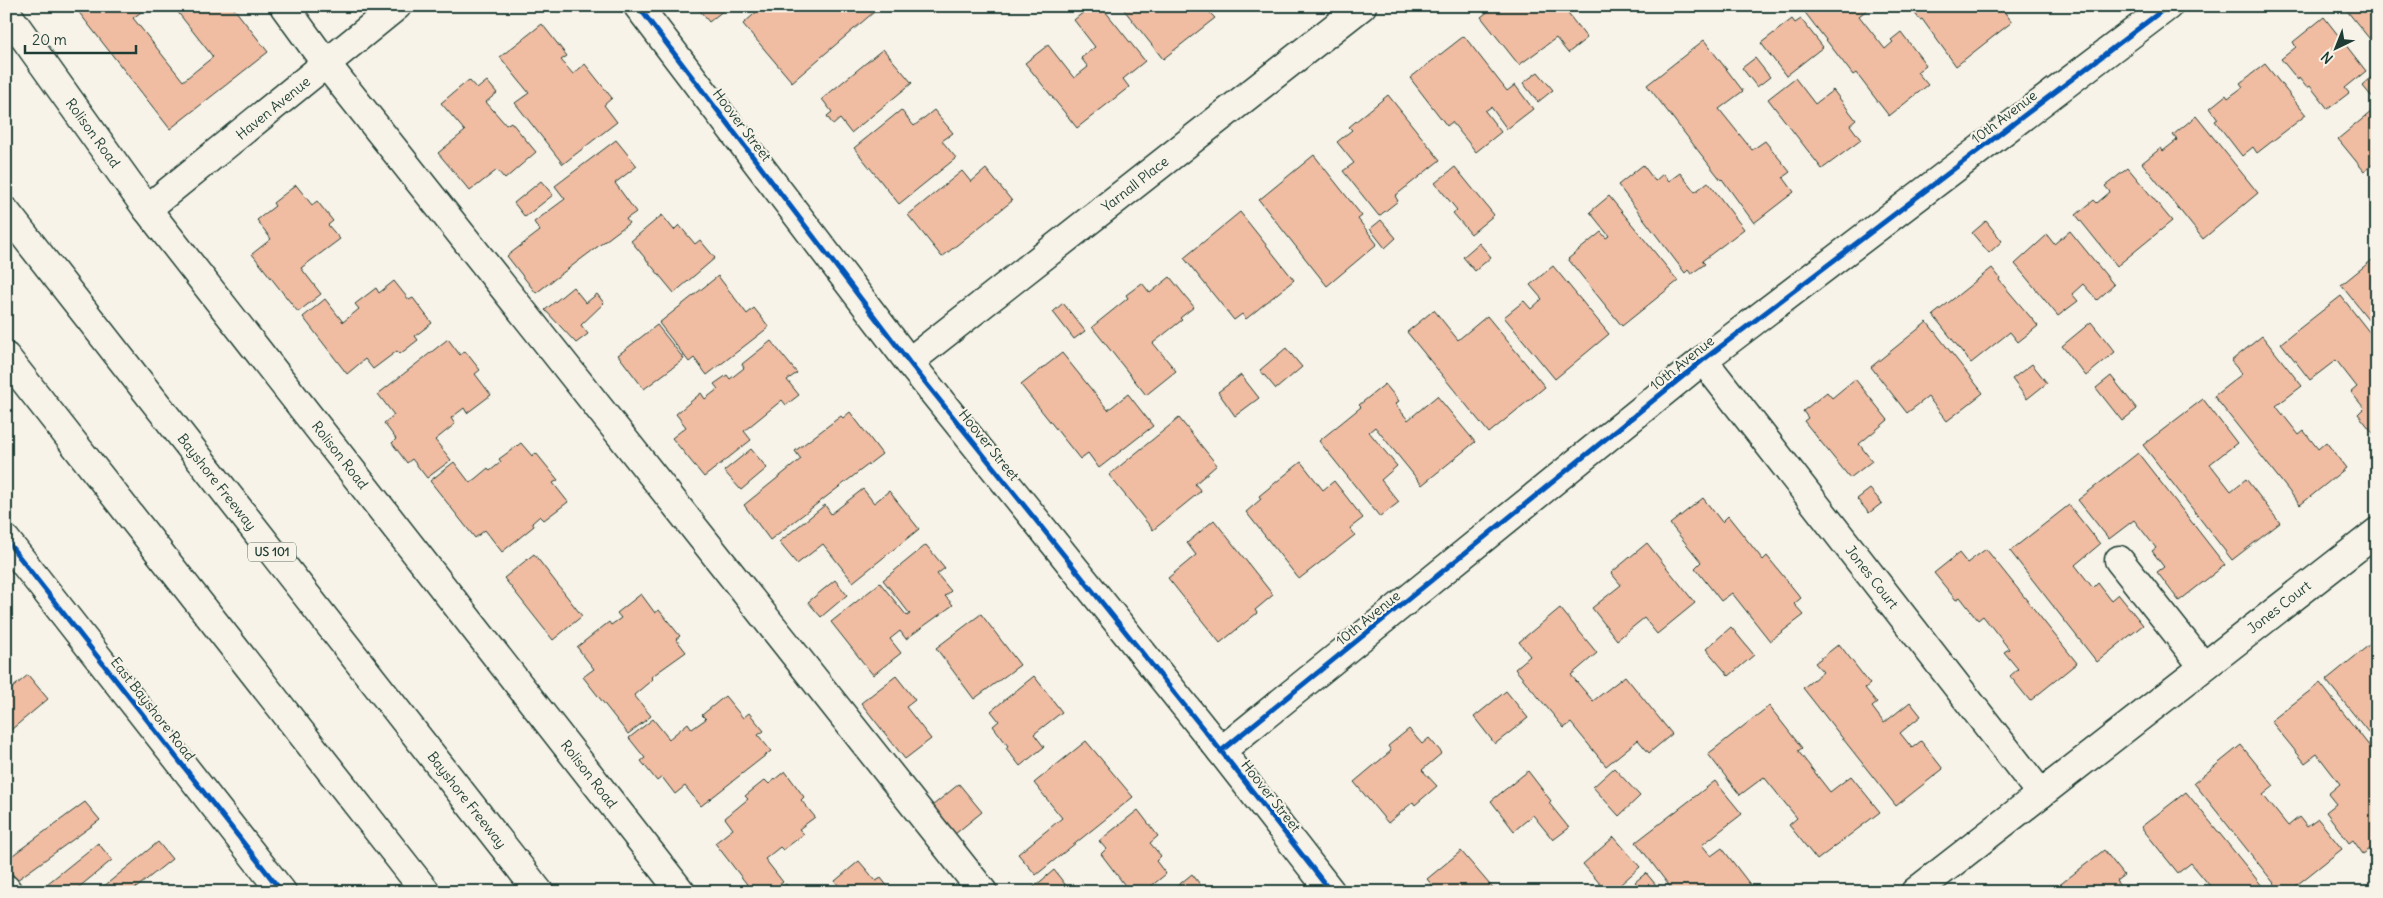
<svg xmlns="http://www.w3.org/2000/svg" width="2383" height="898" font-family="Delius,sans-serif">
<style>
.building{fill:#f0bca2;stroke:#1f3d34}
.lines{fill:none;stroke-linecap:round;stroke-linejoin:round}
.minor-casing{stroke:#1f3d34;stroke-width:31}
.highway-casing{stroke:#1f3d34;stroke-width:31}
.minor{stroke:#f7f3e8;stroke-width:28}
.highway{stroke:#f7f3e8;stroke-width:28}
.cycleway-casing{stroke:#f7f3e8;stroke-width:8}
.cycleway{stroke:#0057b8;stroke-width:5}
.labels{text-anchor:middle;stroke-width:4.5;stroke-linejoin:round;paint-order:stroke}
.shield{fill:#f7f3e8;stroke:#60746a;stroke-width:1}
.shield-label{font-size:12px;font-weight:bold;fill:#1f3d34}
.street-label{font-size:14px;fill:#1f3d34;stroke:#f7f3e8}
</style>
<rect width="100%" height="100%" fill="#f7f3e8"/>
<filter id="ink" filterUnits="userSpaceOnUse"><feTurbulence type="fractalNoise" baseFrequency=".02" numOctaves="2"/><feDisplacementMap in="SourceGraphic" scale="10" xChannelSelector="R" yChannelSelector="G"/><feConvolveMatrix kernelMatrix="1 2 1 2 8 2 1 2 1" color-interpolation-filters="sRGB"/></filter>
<g filter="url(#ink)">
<g class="building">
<path d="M74,6H149L133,18L183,81L213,57L173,6H232L268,52L170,129Z"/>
<path d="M696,6H729L709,22Z"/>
<path d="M763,6H783L787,10L792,6H881L792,82L743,24Z"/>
<path d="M1091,6H1101L1145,61L1123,79L1129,87L1077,128L1025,63L1048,45L1074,78L1088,67L1081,58L1095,47L1074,20Z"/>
<path d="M1121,6H1219L1210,13L1215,18L1163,59Z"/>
<path d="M1495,6H1562L1587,38L1568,53L1556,38L1519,65L1481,17Z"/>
<path d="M1800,6H1872L1859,16L1885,49L1893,42L1891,40L1901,32L1926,65L1917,72L1928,85L1889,116L1856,73L1853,75Z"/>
<path d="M1913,6H2000L2012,22L1956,66L1922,19L1920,20L1911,8Z"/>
<path d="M2343,6H2377V48Z"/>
<path d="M2324,17L2366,71L2345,88L2349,93L2328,109L2310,86L2307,88L2299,78L2298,80L2281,59L2296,47L2293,42Z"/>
<path d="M1792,19L1795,23L1801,19L1823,47L1786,76L1761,43Z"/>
<path d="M542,24L567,56L561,60L573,74L585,64L612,98L604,105L617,122L563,164L515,103L529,93L500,57Z"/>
<path d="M1464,36L1507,91L1515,85L1533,109L1507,129L1491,107L1485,111L1501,132L1476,152L1452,122L1447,126L1410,78Z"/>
<path d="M1704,40L1743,91L1719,109L1752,150L1765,141L1790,172L1783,177L1794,192L1754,223L1722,179L1721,180L1647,85Z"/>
<path d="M883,49L912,83L851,133L840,119L833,125L827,116L832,112L822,99Z"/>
<path d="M1755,58L1770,77L1757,87L1742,68Z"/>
<path d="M2265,64L2306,115L2257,153L2253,147L2242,156L2215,121L2218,119L2210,108L2226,95L2228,98L2243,87L2240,83Z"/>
<path d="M1538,72L1553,90L1538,102L1523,83Z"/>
<path d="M2377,72V103L2362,85Z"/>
<path d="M1795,78L1815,104L1833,90L1856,120L1850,125L1861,140L1822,169L1768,99Z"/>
<path d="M469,80L477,89L487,81L497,93L486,102L506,125L511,122L536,152L505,179L497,170L470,191L438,153L465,131L441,103Z"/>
<path d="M1388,95L1440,160L1395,196L1398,201L1379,216L1343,171L1354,163L1337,142L1352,130L1349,127Z"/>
<path d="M2377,107V161L2364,171L2338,139Z"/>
<path d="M901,110L914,126L934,110L953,133L942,141L956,158L899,204L854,148Z"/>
<path d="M2196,116L2258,193L2203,239L2142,163L2161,148L2163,151L2177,140L2173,135Z"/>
<path d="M616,140L637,166L615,183L636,212L626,219L629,223L536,293L507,256L540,231L534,222L565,199L555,186Z"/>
<path d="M1314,155L1362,216L1358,219L1377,244L1327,286L1259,200Z"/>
<path d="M1643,165L1655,181L1663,174L1669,181L1680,173L1695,192L1708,182L1744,229L1702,261L1705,264L1691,274L1688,270L1685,273L1618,185Z"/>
<path d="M1455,167L1494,215L1471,234L1453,213L1457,210L1435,183Z"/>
<path d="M2128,168L2172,221L2117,266L2076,215L2094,200L2097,203L2110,192L2105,186Z"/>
<path d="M986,169L1012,201L942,257L908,215L962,171L971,182Z"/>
<path d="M541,181L553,195L525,217L514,203Z"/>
<path d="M296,185L312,205L317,201L333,221L328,225L340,239L301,268L321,294L298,312L252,254L271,239L257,220L275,206L273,203Z"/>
<path d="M1609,196L1678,281L1622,326L1568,259L1601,232L1606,238L1609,236L1590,212Z"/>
<path d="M1240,212L1294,280L1246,319L1242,314L1234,320L1184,258Z"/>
<path d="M662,215L674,230L679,225L695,244L700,240L715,258L674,293L631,241Z"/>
<path d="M1381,220L1396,238L1385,248L1370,229Z"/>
<path d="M1986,221L2002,241L1989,253L1972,233Z"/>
<path d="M2070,231L2114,285L2097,300L2083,284L2072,294L2078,301L2058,316L2015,264L2047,235L2054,244Z"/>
<path d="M1479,243L1491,257L1475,271L1463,257Z"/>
<path d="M2377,256V330L2341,285Z"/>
<path d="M1553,266L1609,334L1555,379L1504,317L1524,301L1531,309L1542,299L1530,285Z"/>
<path d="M1992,268L2000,278L1999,280L2038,326L2018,342L2010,332L1971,363L1933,315Z"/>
<path d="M718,276L747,314L754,308L769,327L707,375L694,358L689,362L659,323Z"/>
<path d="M1170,277L1194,307L1180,318L1182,320L1153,343L1176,371L1146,395L1092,327L1128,298L1126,295L1142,283L1150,293Z"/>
<path d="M394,281L409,300L413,298L432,323L415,336L418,340L400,354L397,351L373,369L365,359L347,374L303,317L325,299L343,322L359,309L355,304L376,288L379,293Z"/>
<path d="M573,287L586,303L597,294L604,303L581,325L588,334L576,343L545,310Z"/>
<path d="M2341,296L2377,342V438L2358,414L2364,408L2351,392L2357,387L2336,360L2310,380L2281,343Z"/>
<path d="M1063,303L1085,331L1074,339L1053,312Z"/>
<path d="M1434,310L1458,340L1487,316L1545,387L1489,433L1407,332Z"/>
<path d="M1927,322L1983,393L1947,421L1928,397L1907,413L1871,367Z"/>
<path d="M2091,322L2115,352L2086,376L2062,346Z"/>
<path d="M657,325L684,359L644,389L618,355Z"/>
<path d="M2262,336L2302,386L2276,406L2299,435L2304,431L2318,449L2326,442L2346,468L2300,505L2214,396L2242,374L2231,361Z"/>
<path d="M448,339L460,355L465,351L480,370L475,374L491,395L467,413L464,408L451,418L455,424L435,440L451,460L427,478L412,459L407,463L392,443L396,439L384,423L394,415L378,394Z"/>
<path d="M771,341L797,373L787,380L799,395L786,405L782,400L744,431L751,440L704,477L672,438L686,427L676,414L701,393L705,399L718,389L714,384L727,375L730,379L744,368L742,364Z"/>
<path d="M1286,348L1302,367L1276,389L1260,370Z"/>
<path d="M1062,353L1108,410L1128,394L1153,426L1099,468L1088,453L1080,459L1021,385Z"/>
<path d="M2032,364L2047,383L2027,399L2012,379Z"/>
<path d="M1241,375L1259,398L1235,416L1218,392Z"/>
<path d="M2111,376L2137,409L2122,421L2096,388Z"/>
<path d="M1855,379L1888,420L1859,444L1872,461L1850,478L1804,421L1808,418L1803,411L1827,392L1832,398Z"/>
<path d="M1385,384L1399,401L1395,404L1408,420L1437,396L1475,442L1422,485L1375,427L1369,432L1397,466L1381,480L1399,502L1380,517L1319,441L1361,407L1359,405Z"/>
<path d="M2203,399L2237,443L2210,464L2231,491L2246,479L2280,523L2232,560L2143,445Z"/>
<path d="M850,412L882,454L770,540L744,505L801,459L795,451L841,416L843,418Z"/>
<path d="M1179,418L1217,465L1195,484L1201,491L1153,530L1109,475Z"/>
<path d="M521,443L532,456L536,453L558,480L553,483L568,502L544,520L540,516L532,523L534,526L502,552L485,530L475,538L430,481L454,462L470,483L488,468L490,471L501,462L499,459Z"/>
<path d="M751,449L767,468L741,490L724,471Z"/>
<path d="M2138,453L2225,565L2179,601L2157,572L2164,567L2152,551L2156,548L2134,520L2109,539L2078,500Z"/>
<path d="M1301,462L1323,490L1334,481L1363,518L1350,528L1355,535L1299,579L1246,512L1261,499L1259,496Z"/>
<path d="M863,489L874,503L889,491L919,529L853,582L823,544L797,564L779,542L825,505L831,514Z"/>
<path d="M1870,489L1882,503L1869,513L1857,499Z"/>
<path d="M1703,498L1722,522L1728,516L1763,560L1767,556L1801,598L1794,604L1804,615L1770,641L1732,593L1721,601L1695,568L1701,562L1670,524Z"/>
<path d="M2069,505L2100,544L2075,565L2093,588L2098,583L2111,600L2118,594L2143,625L2097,662L2010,551Z"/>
<path d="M1214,520L1273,595L1255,610L1257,613L1220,643L1168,578L1196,555L1187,543Z"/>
<path d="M1647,543L1695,603L1657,634L1644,618L1617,640L1592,608L1621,585L1611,573Z"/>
<path d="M926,545L945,568L937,574L951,591L945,596L953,605L906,639L900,631L890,639L901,653L873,675L831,622L880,583L907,616L910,614L883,580Z"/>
<path d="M1986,549L2077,663L2030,701L2010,676L2018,669L2004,652L2009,649L1983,616L1978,620L1960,597L1956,600L1934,573L1959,553L1967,563Z"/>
<path d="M534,554L582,616L553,640L504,578Z"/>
<path d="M835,580L847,595L821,617L808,602Z"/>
<path d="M641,594L655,613L659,610L680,636L676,639L686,652L651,677L653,679L634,695L651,716L628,734L583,677L594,669L577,647L609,622L611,625L621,618L617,613Z"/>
<path d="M1560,608L1597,653L1571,675L1593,701L1625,676L1672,734L1649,753L1638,740L1606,766L1571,723L1564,728L1515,669L1530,656L1519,642Z"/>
<path d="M981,614L1020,665L974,699L936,648Z"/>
<path d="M1731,627L1754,655L1729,676L1706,649Z"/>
<path d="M2374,641L2377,644V743L2326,680Z"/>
<path d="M1839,644L1870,684L1865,688L1877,703L1872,707L1884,723L1910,702L1921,716L1900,733L1912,748L1921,741L1943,769L1896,806L1803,688L1823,672L1815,663Z"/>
<path d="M28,675L48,699L6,734V693Z"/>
<path d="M896,676L915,700L906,707L931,739L905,759L861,703Z"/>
<path d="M1034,676L1062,712L1034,734L1044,747L1020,766L1006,748L1008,746L993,726L999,721L991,711Z"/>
<path d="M2320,683L2377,756V844L2363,854L2353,840L2349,843L2326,812L2336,804L2328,794L2340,784L2317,754L2305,763L2271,721Z"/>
<path d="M1506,691L1528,718L1495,744L1474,717Z"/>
<path d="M725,696L743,718L749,713L764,731L758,735L771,751L701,806L685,786L675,794L662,777L657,781L641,761L645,758L629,738L653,719L669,739L688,723L692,729L706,719L702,715Z"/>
<path d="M1769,706L1802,748L1798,751L1830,792L1851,776L1880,812L1817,860L1789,825L1797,818L1764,777L1740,795L1708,754Z"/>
<path d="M1409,729L1422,744L1429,738L1442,753L1422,770L1437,786L1415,805L1413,802L1388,823L1354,782L1391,751L1388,746Z"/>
<path d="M1086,741L1133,797L1036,875L1018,854L1062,818L1034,783Z"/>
<path d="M2241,745L2274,786L2263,795L2288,826L2299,817L2307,827L2318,819L2342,849L2288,892H2281L2194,783Z"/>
<path d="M1614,768L1640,796L1619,816L1593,787Z"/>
<path d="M785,771L804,797L801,800L815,817L799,829L804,834L783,850L780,847L765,859L783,882L770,892H753L715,843L733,829L725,818L748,799L745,796L765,780L769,784Z"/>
<path d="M1528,771L1551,801L1549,803L1569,828L1553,840L1533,815L1514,831L1491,801Z"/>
<path d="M1715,781L1742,814L1702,845L1711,856L1722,848L1752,887L1747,892H1674L1636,842Z"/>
<path d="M959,784L982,812L955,834L932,806Z"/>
<path d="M2186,792L2267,892H2215L2191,863L2178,873L2141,827Z"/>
<path d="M85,802L100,820L17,880L6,865V860Z"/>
<path d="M1138,810L1158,836L1150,843L1161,856L1156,861L1166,874L1144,892H1130L1101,854L1106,849L1099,841Z"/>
<path d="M1614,837L1640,867L1612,892H1607L1583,864Z"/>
<path d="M158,842L172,859L131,892H97Z"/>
<path d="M98,843L112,860L73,892H37Z"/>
<path d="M2104,850L2124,875L2116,881L2125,892H2061L2057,887Z"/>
<path d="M1461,851L1496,892H1438L1427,879Z"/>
<path d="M859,861L876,881L881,878L892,892H829L838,885L835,881Z"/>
<path d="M1054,870L1071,892H1028Z"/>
<path d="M1646,873L1662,892H1643L1635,882Z"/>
<path d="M1192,874L1206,892H1170Z"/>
<path d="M786,884L793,892H776Z"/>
</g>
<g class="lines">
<g class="minor-casing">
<g id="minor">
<path d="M284,6L327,65L983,892"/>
<path d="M638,6L909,362L1221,751L1331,892"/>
<path d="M6,12L147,209L681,892"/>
<path d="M147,209L397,6"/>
<path d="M1703,360L2041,794"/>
<path d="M909,362L1362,6"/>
<path d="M6,540L282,892"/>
<path d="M2119,560L2203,666"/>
<path d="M1221,751L1703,360L2168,6"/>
<path d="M6,889L8,892"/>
<path d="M1915,892L2377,532"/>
</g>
</g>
<g class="highway-casing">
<g id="highway">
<path d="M6,212L539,892"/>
<path d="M6,357L426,892"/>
</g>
</g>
<use href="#minor" class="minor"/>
<use href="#highway" class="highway"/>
<g class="cycleway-casing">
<g id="cycleway">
<path d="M638,6L909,362L1221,751L1331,892"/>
<path d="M6,540L282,892"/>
<path d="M1221,751L1703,360L2168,6"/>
</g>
</g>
<use href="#cycleway" class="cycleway"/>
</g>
</g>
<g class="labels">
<rect class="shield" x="248" y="542.5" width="48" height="19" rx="4"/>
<g class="shield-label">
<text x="272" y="556">US 101</text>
</g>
<g class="street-label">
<text transform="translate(273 108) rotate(-39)" y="5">Haven Avenue</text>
<text transform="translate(2004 117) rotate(-37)" y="5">10th Avenue</text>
<text transform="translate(742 125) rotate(53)" y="5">Hoover Street</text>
<text transform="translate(93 133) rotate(54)" y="5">Rolison Road</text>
<text transform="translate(1135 184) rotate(-38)" y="5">Yarnall Place</text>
<text transform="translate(1682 363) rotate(-39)" y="5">10th Avenue</text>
<text transform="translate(989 445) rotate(51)" y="5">Hoover Street</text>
<text transform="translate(340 455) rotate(52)" y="5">Rolison Road</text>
<text transform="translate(217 482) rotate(52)" y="5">Bayshore Freeway</text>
<text transform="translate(1872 577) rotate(52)" y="5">Jones Court</text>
<text transform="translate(2279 607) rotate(-38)" y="5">Jones Court</text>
<text transform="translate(1368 618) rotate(-39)" y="5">10th Avenue</text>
<text transform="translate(153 709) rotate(52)" y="5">East Bayshore Road</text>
<text transform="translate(589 774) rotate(52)" y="5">Rolison Road</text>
<text transform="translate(1271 796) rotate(52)" y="5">Hoover Street</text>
<text transform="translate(467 800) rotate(52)" y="5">Bayshore Freeway</text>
</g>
</g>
<rect width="2383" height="898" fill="none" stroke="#f7f3e8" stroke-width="25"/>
<rect x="12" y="12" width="2358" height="873" fill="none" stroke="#1f3d34" stroke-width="2" filter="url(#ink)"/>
<g transform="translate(2336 48) rotate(223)" stroke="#f7f3e8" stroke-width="4" paint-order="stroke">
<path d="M0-4L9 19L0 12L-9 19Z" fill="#1f3d34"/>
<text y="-8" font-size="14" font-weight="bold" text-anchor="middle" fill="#1f3d34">N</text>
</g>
<path d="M25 45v8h111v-8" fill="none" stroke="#1f3d34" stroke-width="2.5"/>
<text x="32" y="45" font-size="15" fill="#1f3d34" stroke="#f7f3e8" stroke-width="4" paint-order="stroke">20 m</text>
</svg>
